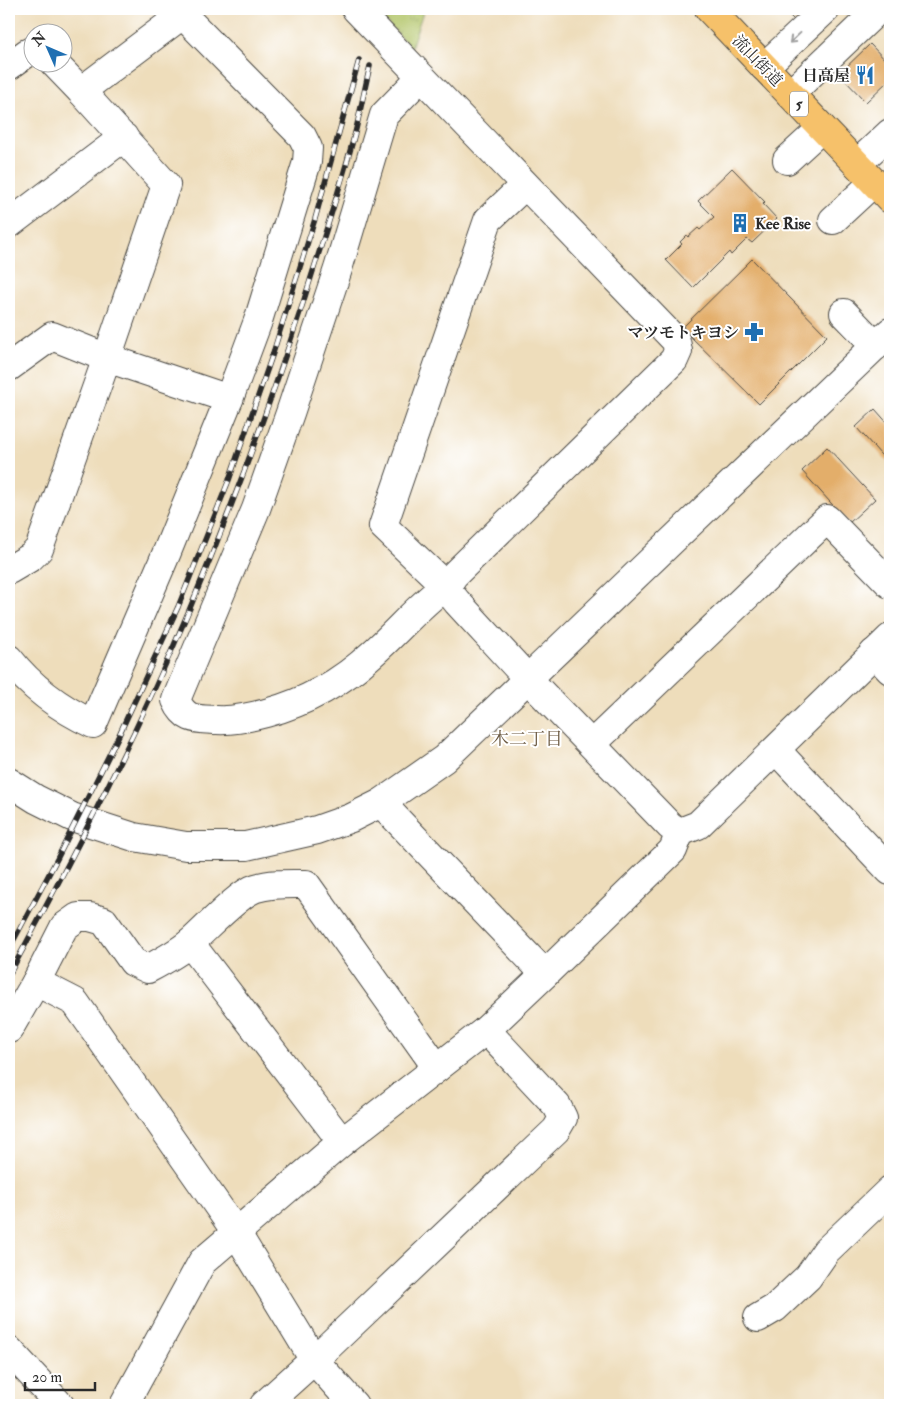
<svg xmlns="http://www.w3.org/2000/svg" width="899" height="1414" font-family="'IM FELL Double Pica','Noto Serif JP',serif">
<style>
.grass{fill:url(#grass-tufts);stroke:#6e784a}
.building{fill:#e3ae6b}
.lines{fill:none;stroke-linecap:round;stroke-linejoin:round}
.minor-casing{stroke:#484641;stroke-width:30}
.major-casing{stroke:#484641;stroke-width:30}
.minor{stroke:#fff;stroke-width:28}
.major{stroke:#f6c16b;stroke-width:28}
.rail-casing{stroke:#2b2b2b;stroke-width:5.5}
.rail{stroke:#fff;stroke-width:4;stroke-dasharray:11;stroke-linecap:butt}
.oneway{stroke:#a0a0a0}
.labels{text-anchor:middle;stroke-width:4;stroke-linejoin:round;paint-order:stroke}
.shield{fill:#fff;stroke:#6b6b6b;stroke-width:1}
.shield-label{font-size:15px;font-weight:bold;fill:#2b2b2b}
.street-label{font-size:16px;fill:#2b2b2b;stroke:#fff}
.poi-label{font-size:16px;font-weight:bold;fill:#2b2b2b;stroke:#fff;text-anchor:end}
.neighbourhood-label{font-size:18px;fill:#6b5941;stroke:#fff}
</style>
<defs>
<pattern id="grass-tufts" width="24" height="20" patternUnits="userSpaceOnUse" patternTransform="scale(1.25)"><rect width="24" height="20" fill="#b2c569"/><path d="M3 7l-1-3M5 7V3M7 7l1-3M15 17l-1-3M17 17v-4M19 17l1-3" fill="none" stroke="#99a95b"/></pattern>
</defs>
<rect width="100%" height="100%" fill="#fff"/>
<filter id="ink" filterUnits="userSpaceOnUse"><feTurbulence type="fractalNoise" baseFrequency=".02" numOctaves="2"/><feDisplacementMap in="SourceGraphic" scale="10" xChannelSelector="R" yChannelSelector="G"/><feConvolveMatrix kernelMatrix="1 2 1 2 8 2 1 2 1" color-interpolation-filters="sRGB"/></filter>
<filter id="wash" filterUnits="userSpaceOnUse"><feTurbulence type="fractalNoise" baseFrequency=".0096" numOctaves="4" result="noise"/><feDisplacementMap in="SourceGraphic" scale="20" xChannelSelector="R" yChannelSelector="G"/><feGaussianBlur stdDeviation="1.12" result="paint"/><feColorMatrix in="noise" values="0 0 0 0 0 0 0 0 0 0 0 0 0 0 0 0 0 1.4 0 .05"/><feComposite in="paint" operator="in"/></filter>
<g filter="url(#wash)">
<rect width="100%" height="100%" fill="#edb"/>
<path class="grass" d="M374,9H424L411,48Z"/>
<g id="blocks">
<g class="building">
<path d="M783,9H813L796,22Z"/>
<path d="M870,44L890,65V79L866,102L839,74Z"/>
<path d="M732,168L765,202L763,204L777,219L752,243L747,239L731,255L729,252L693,288L666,260L682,244L680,242L687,235L688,237L698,228L700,230L714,217L698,201Z"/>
<path d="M752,259L827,336L759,404L682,328Z"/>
<path d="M875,409L890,426V465L856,427Z"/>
<path d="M827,447L875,499L849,523L802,471Z"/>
</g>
</g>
</g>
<g filter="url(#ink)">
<use href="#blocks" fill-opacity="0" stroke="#484641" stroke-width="1"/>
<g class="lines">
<g class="minor-casing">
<g id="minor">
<path d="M356,9L676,341L678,351L674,360L454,575L448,584L449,592L457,602L528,679L670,826L680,832L698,825L890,638"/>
<path d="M9,66L27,53L32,51"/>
<path d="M764,67L826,9"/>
<path d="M421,77L384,115L338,269L290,413L256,509L176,700C185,721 197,719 217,720C233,721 251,717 266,713C307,702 342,682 372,654C398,631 420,604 448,584L435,576L383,526L488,220L525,185"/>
<path d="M81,91L182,15"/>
<path d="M790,94L879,9"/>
<path d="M787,160L822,128"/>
<path d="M857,164L890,133"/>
<path d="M833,220L874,182"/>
<path d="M9,224L124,137"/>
<path d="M844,313L876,346"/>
<path d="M9,367L52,336L107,358L229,399L258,321L307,162L308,148L302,136L177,9"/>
<path d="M9,570L31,557L39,549L107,358L166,185L81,91L53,62"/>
<path d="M874,653L890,670"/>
<path d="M9,659C31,687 61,709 93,724L167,552L229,399"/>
<path d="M592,744L827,519L890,584"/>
<path d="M776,750L890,871"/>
<path d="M9,782L36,799L72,817L134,837L186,846H246L317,830L351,818L381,803L444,759L890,332"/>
<path d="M381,803L545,974L673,850L680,832"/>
<path d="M190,943L342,1142"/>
<path d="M36,982L75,1002L236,1232L314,1360L354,1405"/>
<path d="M9,1029L36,982L64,927L78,917H90L104,921L133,962L148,969C163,961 178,953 191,942C206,929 239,893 256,888C272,883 290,884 306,884L437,1068"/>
<path d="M758,1318L775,1308L808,1277L826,1251L890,1190"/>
<path d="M9,1350L60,1405"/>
<path d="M124,1405L202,1262L342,1142L486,1030L545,974"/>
<path d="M264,1405L314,1360L556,1130L563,1118L557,1106L486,1030"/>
</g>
</g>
<g class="major-casing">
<path id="major" d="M709,9L890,199"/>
</g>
<use href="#minor" class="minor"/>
<use href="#major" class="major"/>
<g class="rail-casing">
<g id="rail">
<path d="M9,949L57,859L119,735L178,607L229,480L274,350L315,219L359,60"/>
<path d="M9,975C74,855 137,734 190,608C232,508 269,407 303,303C321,245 341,187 356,129C361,108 365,87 370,66"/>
</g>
</g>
<use href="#rail" class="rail"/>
</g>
<defs><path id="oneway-shaft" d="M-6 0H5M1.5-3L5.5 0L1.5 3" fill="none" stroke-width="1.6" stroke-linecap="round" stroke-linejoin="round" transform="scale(1.25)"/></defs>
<use class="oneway" href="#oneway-shaft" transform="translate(795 38) rotate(137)"/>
</g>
<defs>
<g id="restaurant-bare" transform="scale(1.5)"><path d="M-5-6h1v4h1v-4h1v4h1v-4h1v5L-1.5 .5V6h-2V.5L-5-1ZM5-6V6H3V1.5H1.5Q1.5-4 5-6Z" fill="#1f6fb2" stroke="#fff" stroke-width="2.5" paint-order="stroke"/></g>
<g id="building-bare" transform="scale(1.5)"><path d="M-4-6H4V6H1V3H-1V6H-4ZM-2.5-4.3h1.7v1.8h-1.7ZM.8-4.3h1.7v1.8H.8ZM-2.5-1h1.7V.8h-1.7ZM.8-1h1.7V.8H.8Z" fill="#1f6fb2" stroke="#fff" stroke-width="2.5" paint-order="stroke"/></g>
<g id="pharmacy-bare" transform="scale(1.5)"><path d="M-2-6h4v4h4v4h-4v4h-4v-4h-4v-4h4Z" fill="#1f6fb2" stroke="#fff" stroke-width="2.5" paint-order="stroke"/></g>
</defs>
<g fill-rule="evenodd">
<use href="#restaurant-bare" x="865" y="75"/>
<use href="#building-bare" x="740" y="223"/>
<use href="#pharmacy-bare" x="754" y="332"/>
</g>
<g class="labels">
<rect class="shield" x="790" y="91.5" width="18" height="25" rx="4"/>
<g class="shield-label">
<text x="799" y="109">5</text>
</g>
<g class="street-label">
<text transform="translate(758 60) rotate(46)" y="6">流山街道</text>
</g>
<g class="poi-label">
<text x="850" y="81">日高屋</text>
<text x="755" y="229" text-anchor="start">Kee Rise</text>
<text x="739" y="338">マツモトキヨシ</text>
</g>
<g class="neighbourhood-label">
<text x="527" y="745">木二丁目</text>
</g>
</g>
<rect width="899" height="1414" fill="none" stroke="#fff" stroke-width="30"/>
<g transform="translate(48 48) rotate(315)"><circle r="24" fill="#ffffff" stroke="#aaaaaa"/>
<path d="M0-4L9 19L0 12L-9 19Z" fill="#1f6fb2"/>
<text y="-8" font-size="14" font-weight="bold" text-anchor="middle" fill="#2b2b2b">N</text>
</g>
<path d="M25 1382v8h70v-8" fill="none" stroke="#2b2b2b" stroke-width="2.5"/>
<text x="32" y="1382" font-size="15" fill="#2b2b2b" stroke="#ffffff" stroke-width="4" paint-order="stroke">20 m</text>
</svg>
